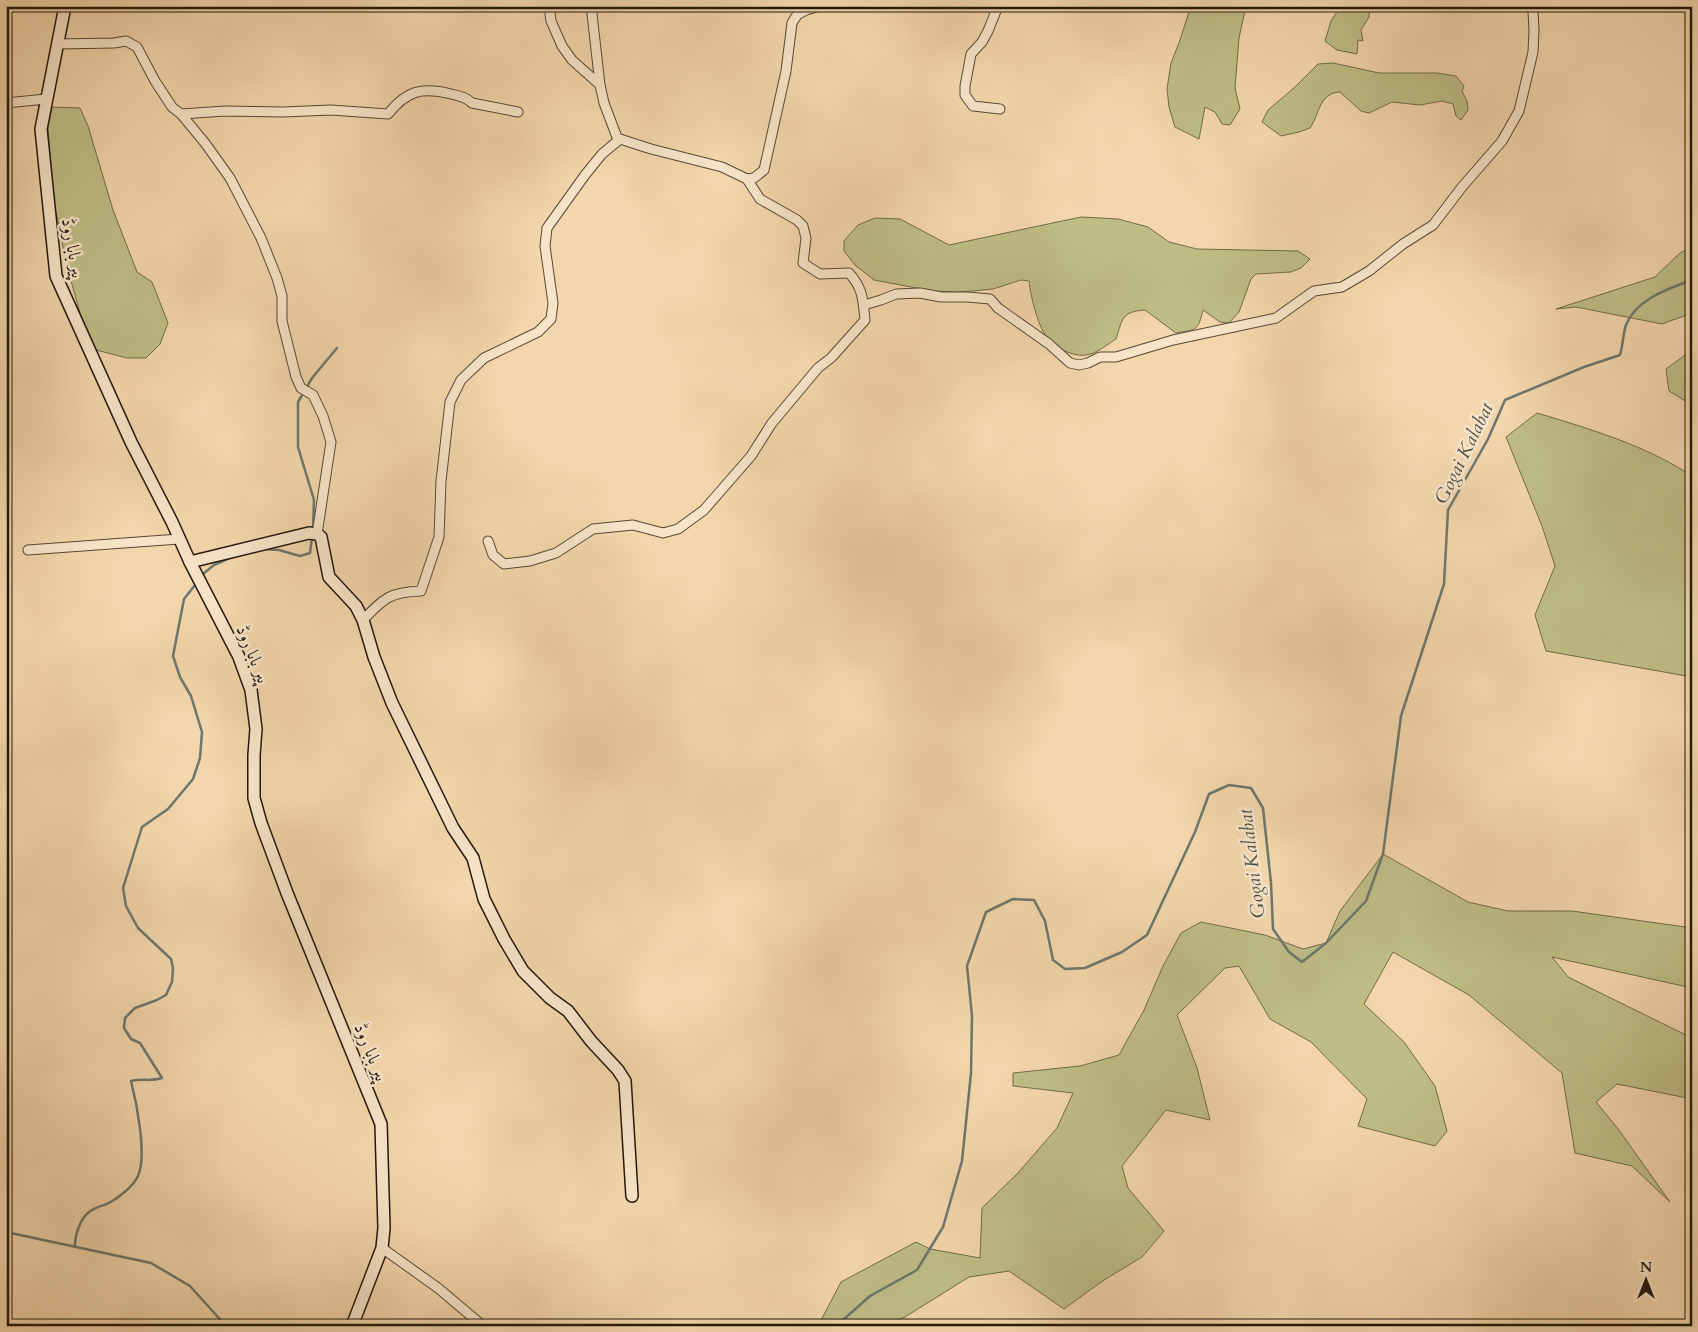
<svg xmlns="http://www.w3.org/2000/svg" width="1698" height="1332" font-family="Cardo,Amiri,serif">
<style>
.green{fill:#bfbd86;stroke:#716a4a}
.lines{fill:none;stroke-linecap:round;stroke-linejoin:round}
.stream{stroke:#6c776f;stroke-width:2.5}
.street-casing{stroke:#574834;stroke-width:11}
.secondary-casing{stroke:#23180d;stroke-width:14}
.street{stroke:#f7e4c8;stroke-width:9}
.secondary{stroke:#f7e4c8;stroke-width:11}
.labels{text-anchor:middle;stroke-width:5;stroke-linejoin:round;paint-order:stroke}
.street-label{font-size:18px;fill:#23180d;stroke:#f7e4c8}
.water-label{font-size:19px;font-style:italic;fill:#4e5046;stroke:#f7e4c8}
</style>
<rect width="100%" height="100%" fill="#f3d6ab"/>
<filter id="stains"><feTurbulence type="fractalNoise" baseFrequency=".004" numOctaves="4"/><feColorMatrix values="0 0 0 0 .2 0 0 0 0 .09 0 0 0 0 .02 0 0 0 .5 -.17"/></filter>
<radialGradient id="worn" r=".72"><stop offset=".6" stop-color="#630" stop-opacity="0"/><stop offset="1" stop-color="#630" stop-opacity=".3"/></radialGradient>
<g class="green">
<path d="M1191,6H1246L1239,38L1235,88L1240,109L1230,125L1222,124L1215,112L1205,107L1199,139L1175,127L1169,107L1167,89L1171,63L1179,43Z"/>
<path d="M1341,6H1370L1369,17L1361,30L1363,41L1358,40L1357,54L1337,50L1325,41L1331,21Z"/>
<path d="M1333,63L1379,73H1437L1456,76L1464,86L1462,91L1467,101L1468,110L1461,120L1456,116L1453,104L1442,101L1420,105L1392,102L1369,113L1361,111L1340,92C1319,93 1320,113 1310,128L1299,132L1281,136L1262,122L1268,110L1294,88L1318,64Z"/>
<path d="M52,107L80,108L88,126L113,210L137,272L152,282L168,323L160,344L146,358H127L96,350L84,327L66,263L54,202L48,128Z"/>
<path d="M1081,217L1118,219L1148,227L1169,242L1197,249L1298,251L1310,259L1301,268L1291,272L1256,274L1251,279L1239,312L1229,323L1220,322L1203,310C1198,331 1197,329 1176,333L1145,310C1121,312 1123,318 1116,339C1108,344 1096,354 1086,355C1072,357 1054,347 1046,336C1038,326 1030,294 1029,281L1021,280L993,289L961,292L932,291L874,280L855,265L844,251V241L858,225L875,218L900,219L949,245Z"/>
<path d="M1692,247V313L1662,324L1576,307L1556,309L1655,277L1680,253Z"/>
<path d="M1692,350V405L1669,391L1666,369Z"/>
<path d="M1537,413C1590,429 1645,445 1692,476V677L1546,651L1535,615L1555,566L1542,526L1506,437Z"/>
<path d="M1383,854L1468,902L1508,911H1572L1692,928V988L1552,957L1568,977L1692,1038V1099L1617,1084L1596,1102L1619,1130L1670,1202L1632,1166L1575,1153L1562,1073L1469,995L1393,952L1364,1004L1404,1042L1435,1086L1447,1131L1435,1146L1358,1126L1367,1099L1311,1042L1270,1019L1239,966L1225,968L1177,1015L1197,1068L1210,1120L1166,1110L1122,1166L1128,1188L1164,1231L1142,1257L1104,1280L1064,1309L1009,1271L969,1277L905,1317L882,1326H818L841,1282L916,1242L930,1249L980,1258L982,1208L1018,1173L1057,1128L1073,1093L1013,1086V1073L1080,1066L1119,1055L1144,1010L1163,966L1181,933L1201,922L1265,935L1303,949L1326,943L1340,911Z"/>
</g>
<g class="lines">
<g class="stream">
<path d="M313,531L314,500L298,447V402L312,378L337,348"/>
<path d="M264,549L279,550L300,556L310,553L312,537"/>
<path d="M203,574L214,565L232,557"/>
<path d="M6,1232L151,1263L190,1286L226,1326"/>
<path d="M75,1246C75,1235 80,1219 89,1212C94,1208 101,1206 107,1204C117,1199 133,1187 138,1176C147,1156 137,1104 131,1081C143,1078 150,1082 162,1078L140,1043L131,1039L124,1028L125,1018L135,1008L157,1000L166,995L172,982L173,968L171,959L138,928L126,906L123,888L142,827L168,809L193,779L200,758L202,732L191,696L180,677L173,656L184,599L195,585"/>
<path d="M841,1326L843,1320L870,1296L917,1270L943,1227L962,1161L971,1073L972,1016L967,966L986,912L1013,899L1034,900L1045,921L1053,960L1065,969L1085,968L1122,952L1147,935L1195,832L1209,794L1229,785L1251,788L1263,808L1271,883L1273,929L1289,952L1302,962L1326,943L1366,901L1383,854L1401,716L1444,584L1448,510L1488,439L1505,400L1584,367L1620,355C1623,345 1623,334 1626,325C1636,299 1668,289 1692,280"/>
</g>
<g class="street-casing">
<g id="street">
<path d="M552,6L550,14L551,21L562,46L572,60L600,85L604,103L618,140"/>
<path d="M593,6L592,14L600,85"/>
<path d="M998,6L988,31L982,42L971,54L965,86V95L973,106L1000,109"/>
<path d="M58,44L114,43L126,41L137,47L155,81L172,107L181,114L205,143L230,178L261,238L277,278L282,296V321L296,377L301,388L313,395L323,416L331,442L317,534"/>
<path d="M6,103L46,99"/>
<path d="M181,114L225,111L283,112L331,110L388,114C407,90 422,87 451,94C459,96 466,97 472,103L518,112"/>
<path d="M864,305L881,300L896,294L920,293L941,297H968L990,299L998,308L1049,344L1070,363L1079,365L1088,363L1100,357H1116L1173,340L1276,318L1314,291L1342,287L1369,271L1403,244L1433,225L1462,187L1502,141L1519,111L1533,52L1534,31L1533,11L1531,6"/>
<path d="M488,541L493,555L504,564L530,561L556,553L593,529L633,525L663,533L678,529L704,510L751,456L772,423L818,368L831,358L865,320C863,300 863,288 849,273L820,274L803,263L806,238L803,226L797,220L760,199L747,179"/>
<path d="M28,550L179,539"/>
<path d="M363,620C384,598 390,592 421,591L439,537L441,481L450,402L461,380L484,358L538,332L551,319L553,303L545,246L547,228L585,175L602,154L620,139L651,149L722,167L747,179L754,178L764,170L786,71L792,23L797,15L806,10L821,6"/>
<path d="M382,1248L438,1288L483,1326"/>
</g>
</g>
<g class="secondary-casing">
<g id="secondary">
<path d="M65,6L41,129L56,276L131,442L172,522L190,562L239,657L251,690L256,729L254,755V798L261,823L287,893L381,1124L384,1228L382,1248L352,1326"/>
<path d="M190,562L309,533L317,534L321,537L329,577L356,606L363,620L374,657L392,703L453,828L473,858L484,899L504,939L523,971L550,998L568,1011L591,1041L618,1070L625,1081L632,1196"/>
</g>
</g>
<use href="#street" class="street"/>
<use href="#secondary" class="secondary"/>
</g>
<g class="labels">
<g class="street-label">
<text transform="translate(73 248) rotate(80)" y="6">پیر بابا روڈ</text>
<text transform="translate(253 654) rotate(68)" y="6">پیر بابا روڈ</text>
<text transform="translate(371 1052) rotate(68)" y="6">پیر بابا روڈ</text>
</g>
<g class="water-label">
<text transform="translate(1463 453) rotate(-64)" y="7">Gogai Kalabat</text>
<text transform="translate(1251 864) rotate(-97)" y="7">Gogai Kalabat</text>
</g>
</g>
<rect width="1698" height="1332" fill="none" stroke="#f3d6ab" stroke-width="25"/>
<rect x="8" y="8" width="1683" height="1317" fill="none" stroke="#23180d" stroke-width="2.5"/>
<rect x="12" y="12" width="1673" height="1307" fill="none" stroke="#23180d"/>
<g transform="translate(1646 1280)" stroke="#f7e4c8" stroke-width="4" paint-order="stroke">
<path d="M0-4L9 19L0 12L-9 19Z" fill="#23180d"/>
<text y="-8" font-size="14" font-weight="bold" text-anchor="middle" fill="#23180d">N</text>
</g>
<rect width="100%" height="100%" filter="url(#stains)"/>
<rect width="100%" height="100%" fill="url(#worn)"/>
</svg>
